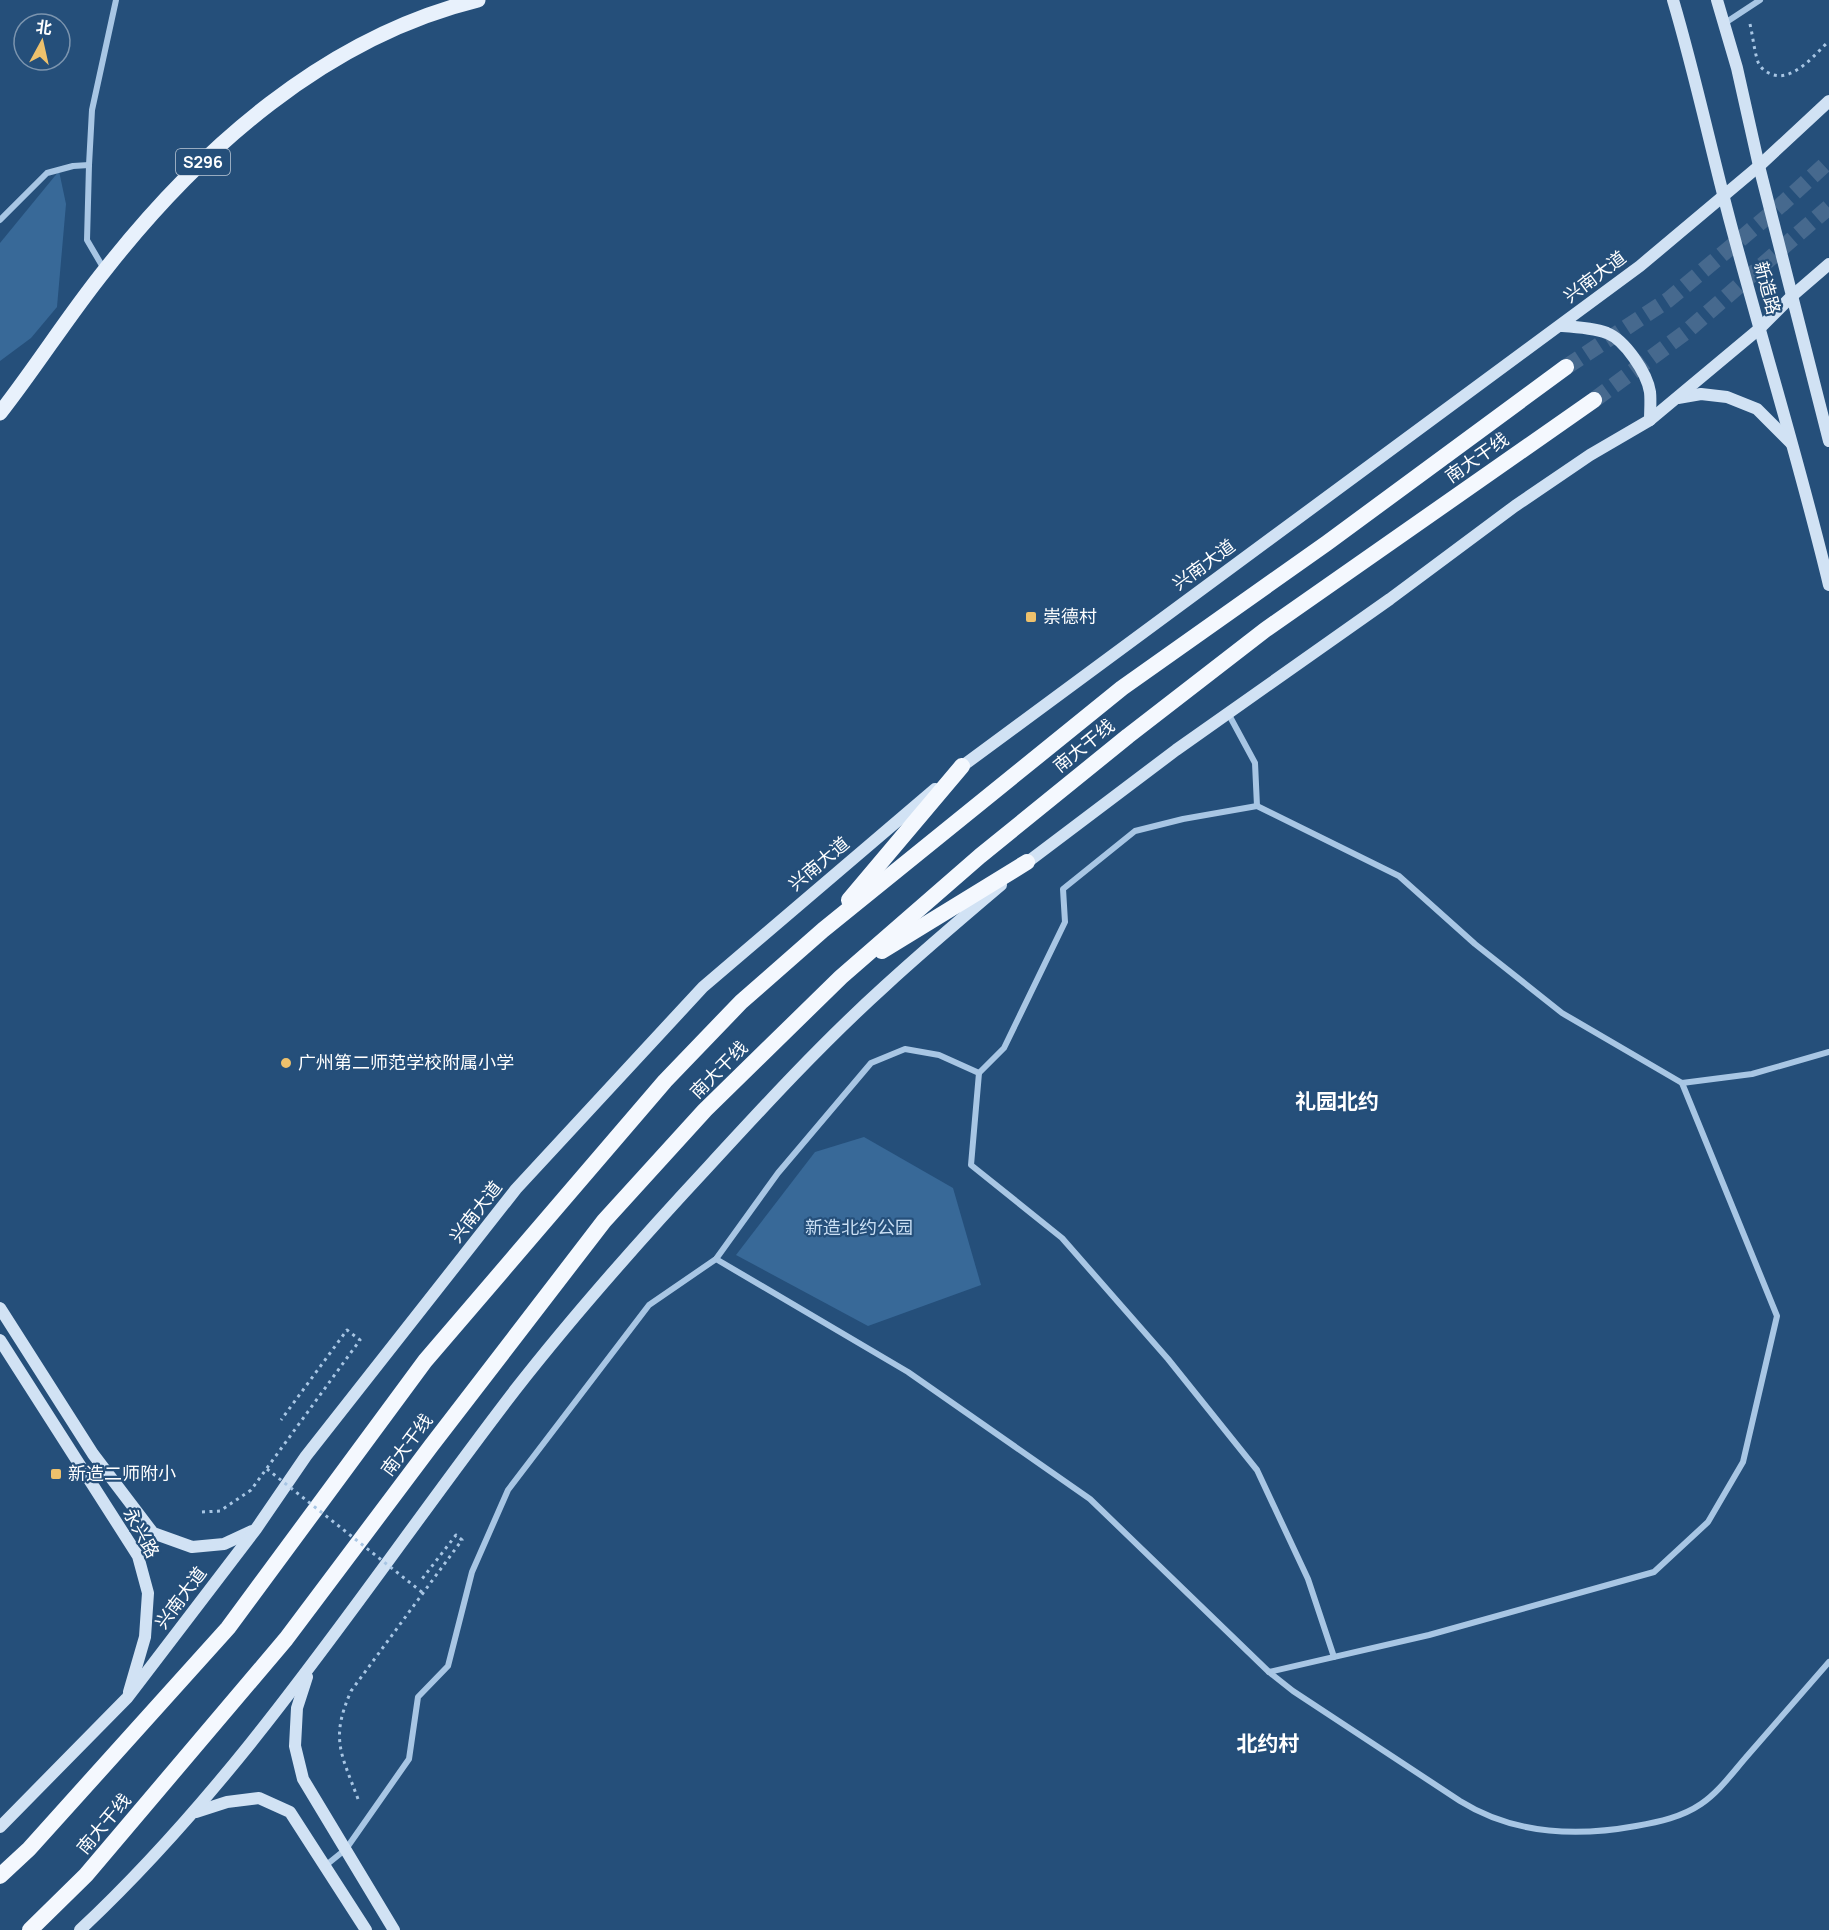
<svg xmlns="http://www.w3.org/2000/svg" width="1829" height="1930" font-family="Manrope,'Noto Sans SC',sans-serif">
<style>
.green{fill:#386998}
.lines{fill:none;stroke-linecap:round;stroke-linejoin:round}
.trunk-tunnel{stroke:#46698e;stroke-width:16;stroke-dasharray:16 8;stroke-linecap:butt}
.path{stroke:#a8c6e4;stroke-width:3;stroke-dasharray:3 4.5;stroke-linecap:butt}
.minor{stroke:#a8c6e4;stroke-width:6}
.secondary{stroke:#d1e2f4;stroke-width:12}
.primary{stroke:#e8f1fc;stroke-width:15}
.trunk{stroke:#f4f8fe;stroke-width:16}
.path-bridge{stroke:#a8c6e4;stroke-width:3;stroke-dasharray:3 4.5;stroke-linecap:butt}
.poi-dot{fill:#eec16c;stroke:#254f7a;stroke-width:2}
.labels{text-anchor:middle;stroke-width:4.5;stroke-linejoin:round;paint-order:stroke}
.shield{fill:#254f7a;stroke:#becad7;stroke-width:1.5}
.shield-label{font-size:16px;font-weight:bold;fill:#fff}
.street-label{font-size:18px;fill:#fff;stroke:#254f7a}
.poi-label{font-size:18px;fill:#fff;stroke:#254f7a;text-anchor:start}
.park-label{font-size:18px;fill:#cadff4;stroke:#254f7a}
.quarter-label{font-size:21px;font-weight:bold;fill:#fff;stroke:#254f7a}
</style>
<rect width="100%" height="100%" fill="#254f7a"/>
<g class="green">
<path d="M59,171L66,204L57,307L31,338L0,361V243Z"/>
<path d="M864,1137L953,1188L981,1285L868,1326L736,1255L815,1152Z"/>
</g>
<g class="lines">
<g class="trunk-tunnel">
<path d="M1566,367L1668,300L1781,205L1829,161"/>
<path d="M1594,400L1686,332L1829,207"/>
</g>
<g class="path">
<path d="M1750,24C1753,37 1754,50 1758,62C1760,67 1765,72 1771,74C1793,83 1815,54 1829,41"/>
<path d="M202,1512L220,1511L251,1490L360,1340L347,1330L281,1420"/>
<path d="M358,1799C341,1753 330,1739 351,1691L462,1540L456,1535L422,1579"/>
</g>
<g class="minor">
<path d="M1725,23L1760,0"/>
<path d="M0,220L47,173L73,166L89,165"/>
<path d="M104,269L87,240L89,165L92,110L116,0"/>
<path d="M1228,713L1255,763L1257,806"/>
<path d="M716,1259L908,1372L1090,1499L1269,1672L1293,1691L1460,1801C1513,1834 1576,1837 1636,1826C1659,1822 1682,1817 1701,1804C1719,1792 1733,1772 1748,1755C1775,1724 1802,1693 1829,1662"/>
<path d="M1334,1657L1308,1579L1257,1470L1168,1359L1062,1238L971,1165L979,1073L1004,1048L1065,922L1063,889L1135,831L1183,819L1257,806L1399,876L1475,944L1562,1013L1682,1083L1752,1074L1829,1052"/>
<path d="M1269,1672L1429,1635L1654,1572L1708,1522L1743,1462L1777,1316L1682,1083"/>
<path d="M325,1866L346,1849L409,1759L418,1697L448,1666L472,1572L508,1490L649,1305L716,1259L778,1173L871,1063L905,1049L939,1055L979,1073"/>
</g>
<g class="secondary">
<path d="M1673,0C1695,74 1711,150 1731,225C1763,345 1800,464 1829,585"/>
<path d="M1717,0L1737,68L1759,166L1829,441"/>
<path d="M1561,326C1576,327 1593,328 1607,333C1625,340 1647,373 1650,392C1651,401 1650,411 1650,420"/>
<path d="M1678,398L1701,394L1727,397L1757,409L1791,443"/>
<path d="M957,770L1640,266L1759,166L1829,101"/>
<path d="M1021,867L1176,750L1390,599L1515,506L1590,455L1650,420L1759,329L1792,296L1829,264"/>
<path d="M0,1308L93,1454L153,1533L192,1547L224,1544L252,1531"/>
<path d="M0,1340L138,1556L148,1593L145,1637L129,1692"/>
<path d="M307,1677L297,1708L295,1746L303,1779L394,1930"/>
<path d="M196,1812L227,1802L259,1798L290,1812L366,1930"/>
<path d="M0,1827L127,1698L256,1529L306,1456L516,1189L703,987L935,789"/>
<path d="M80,1930C250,1771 374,1573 515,1390C576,1312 641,1239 708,1167C765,1105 822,1043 885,986C923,951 962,918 1001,885"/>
</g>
<path class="primary" d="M0,413C36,367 68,316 105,270C200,149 326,37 478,0"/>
<g class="trunk">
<path d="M849,900L962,766"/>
<path d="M882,951L1027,862"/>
<path d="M0,1876L29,1849L228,1628L425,1361L665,1081L741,1002L823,930L1122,688L1327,543L1566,367"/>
<path d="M30,1930L86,1875L286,1639L431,1446L604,1221L705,1110L841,977L980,856L1128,736L1265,630L1594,400"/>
</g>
<path class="path-bridge" d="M267,1469L423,1593"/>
</g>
<g class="poi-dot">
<rect x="1025" y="611" width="12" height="12" rx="3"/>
<circle cx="286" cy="1063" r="6"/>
<rect x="50" y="1468" width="12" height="12" rx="3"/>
</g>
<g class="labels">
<rect class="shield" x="176" y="149" width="54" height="26" rx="4.5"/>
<g class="shield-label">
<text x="203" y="168">S296</text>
</g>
<g class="street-label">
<text transform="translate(1595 277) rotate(-37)" y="6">兴南大道</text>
<text transform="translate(1767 288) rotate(75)" y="6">新造路</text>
<text transform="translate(1477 458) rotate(-35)" y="6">南大干线</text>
<text transform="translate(1204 565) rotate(-36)" y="6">兴南大道</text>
<text transform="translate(1084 746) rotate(-39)" y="6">南大干线</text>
<text transform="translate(819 864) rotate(-40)" y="6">兴南大道</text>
<text transform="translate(719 1070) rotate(-45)" y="6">南大干线</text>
<text transform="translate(476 1212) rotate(-52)" y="6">兴南大道</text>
<text transform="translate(407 1445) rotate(-53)" y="6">南大干线</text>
<text transform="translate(141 1533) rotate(61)" y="6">永兴路</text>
<text transform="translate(181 1598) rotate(-53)" y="6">兴南大道</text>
<text transform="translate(104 1824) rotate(-50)" y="6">南大干线</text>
</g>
<g class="poi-label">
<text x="1043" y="623">崇德村</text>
<text x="298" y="1069">广州第二师范学校附属小学</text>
<text x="68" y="1480">新造二师附小</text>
</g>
<g class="park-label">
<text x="859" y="1234">新造北约公园</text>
</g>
<g class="quarter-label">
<text x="1337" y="1109">礼园北约</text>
<text x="1268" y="1751">北约村</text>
</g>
</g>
<g transform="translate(42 42) rotate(8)"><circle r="28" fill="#254f7a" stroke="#7c95af" stroke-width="1.5"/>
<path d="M0-4.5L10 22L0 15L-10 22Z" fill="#eec16c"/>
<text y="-9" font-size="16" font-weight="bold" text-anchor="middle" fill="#ffffff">北</text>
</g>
</svg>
